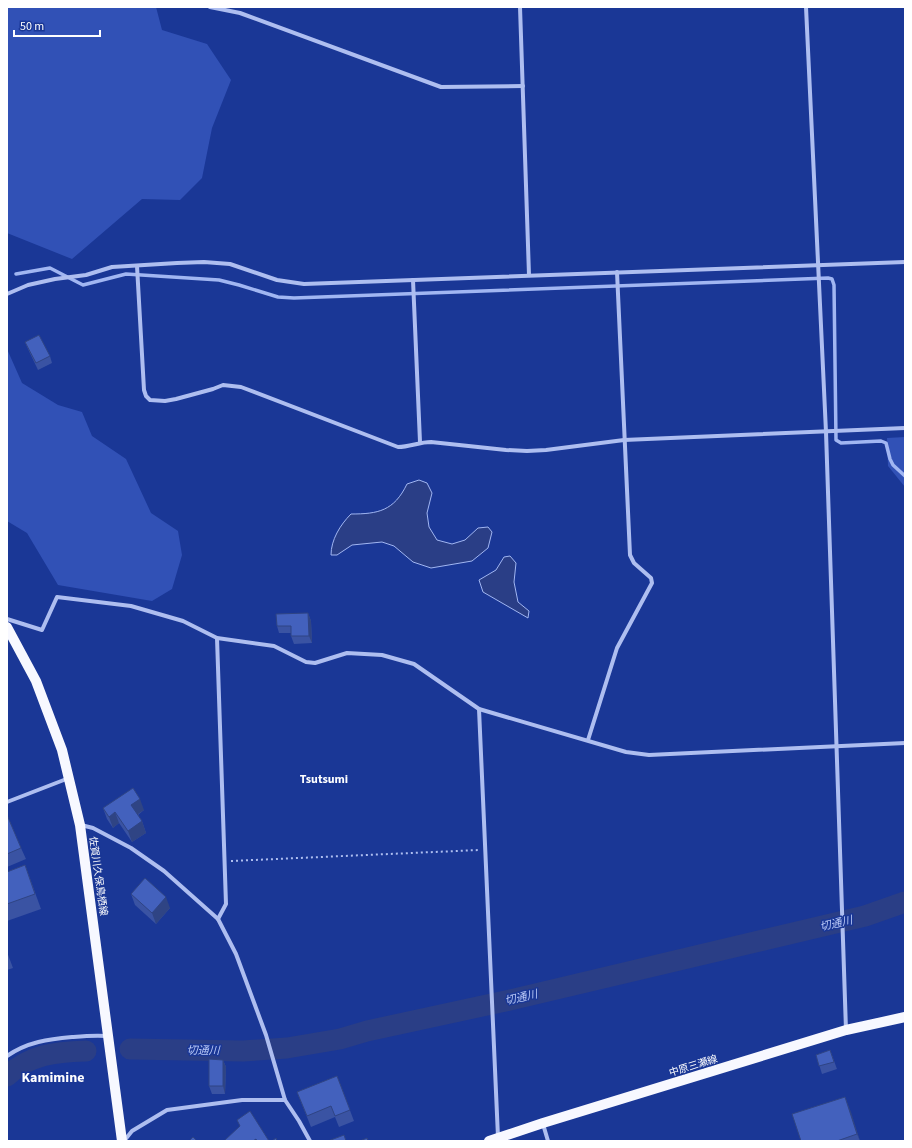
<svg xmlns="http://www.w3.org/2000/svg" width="912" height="1148" font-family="'Source Sans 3','Noto Sans JP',sans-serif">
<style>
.green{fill:#3151b6}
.water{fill:#2a3e86;stroke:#a1b6f2}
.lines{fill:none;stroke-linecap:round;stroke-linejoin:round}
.stream{stroke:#a1b6f2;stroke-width:3.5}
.river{stroke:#2a3e86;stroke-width:21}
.path{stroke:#aebef0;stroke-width:2;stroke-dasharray:2 3;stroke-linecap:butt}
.minor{stroke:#aebef0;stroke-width:4}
.primary{stroke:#f7f8ff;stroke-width:10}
.wall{fill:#3a53a3}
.shaded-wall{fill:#2f4484}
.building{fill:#4361bd;stroke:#2f4484}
.labels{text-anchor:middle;stroke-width:3;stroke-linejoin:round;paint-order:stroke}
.street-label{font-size:10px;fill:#fff;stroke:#1a3796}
.water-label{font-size:11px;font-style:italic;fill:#bac9f7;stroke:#1a3796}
.quarter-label{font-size:12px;font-weight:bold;fill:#fff;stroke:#1a3796}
.district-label{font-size:14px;font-weight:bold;fill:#fff;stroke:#1a3796}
</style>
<rect width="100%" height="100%" fill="#1a3796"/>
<g class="green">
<path d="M7,7H156L162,30L207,44L231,80L212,128L202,178L180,200L142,199L72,259L7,233Z"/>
<path d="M7,349L22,383L58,405L82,412L92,436L126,459L151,513L178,531L182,555L172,589L152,601L58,585L27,533L7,521Z"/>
<path d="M905,437V487L888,466L887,438Z"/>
</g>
<g class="water">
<path d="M419,480L427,483L432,493L427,513L429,527L437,540L452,544L465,540L478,528L488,527L492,532L488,548L472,561L431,568L413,562L394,546L382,542L352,545L337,555H331C331,540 340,525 351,514C378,514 394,511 407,484Z"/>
<path d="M510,556L516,563L514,582L518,602L529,611L528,618L483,592L479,580L496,570L504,557Z"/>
</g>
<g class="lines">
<path class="stream" d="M16,274L50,268L83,285L126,274L219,280L239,285L278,297L294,298L828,278L832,279L834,285L836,440L841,443L881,441L886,443L890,459L893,465L905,476"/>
<g class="river">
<path d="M130,1049L243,1051L287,1048L340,1039L367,1031L510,1000L865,916L905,902"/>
<path d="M7,1076C31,1054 55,1052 86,1051"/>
</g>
<path class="path" d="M231,861L479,850"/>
<g class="minor">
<path d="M210,7L240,13L441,87L523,86"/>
<path d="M520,7L529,275"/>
<path d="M806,7L826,432L846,1030"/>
<path d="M137,266L144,390L146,396L150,400L165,401L176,399L213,389L223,385L241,387L398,447C410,447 419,442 431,442L506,450L527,451L546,450L624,440L905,428"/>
<path d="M413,280L420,442"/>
<path d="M7,294L28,285L55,279L86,275L112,267L177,263L204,262L230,264L277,280L304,284L905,262"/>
<path d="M7,619L42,630L57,597L131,606L183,621L217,638L274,646L306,662L315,663L347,653L382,655L414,664L479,709L626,752L649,755L905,743"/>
<path d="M217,638L226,904L218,919"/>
<path d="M479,709L498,1137"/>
<path d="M588,740L617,648L652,583L651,578L634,563L630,555L617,272"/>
<path d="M7,802L69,778"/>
<path d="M81,825L93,828L131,848L164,871L218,919L236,954L266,1035L285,1100L299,1121L310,1141"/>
<path d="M7,1056C27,1042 49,1039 72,1037C84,1036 95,1035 107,1036"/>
<path d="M543,1124L548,1141"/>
<path d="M124,1141L132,1131L167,1110L242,1100H285"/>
</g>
<g class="primary">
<path d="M7,627L36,681L62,750L80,825L122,1141"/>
<path d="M489,1141L543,1123L846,1030L905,1017"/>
</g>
</g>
<g class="wall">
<path d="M25,342L50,356L52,363L38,370L28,349Z"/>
<path d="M308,613L311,621L312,643L294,644L291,636V633H279L277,626Z"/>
<path d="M103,808L144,810L138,815L142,821L146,833L132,842L119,823L113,828L107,819Z"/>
<path d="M7,815L21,848L26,859L7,867Z"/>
<path d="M25,865L41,909L7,921V872Z"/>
<path d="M131,894L170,908L156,924L135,905Z"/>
<path d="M7,952L13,968L7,970Z"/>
<path d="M830,1050L837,1069L822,1074L816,1055Z"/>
<path d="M223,1060L226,1067L225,1094H212L209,1086Z"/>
<path d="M337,1076L354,1121L339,1127L335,1117L311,1127L297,1092Z"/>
<path d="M845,1097L860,1141H801Z"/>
</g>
<g class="shaded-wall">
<path d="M308,613L311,621L312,643L309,636Z"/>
<path d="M140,799L144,810L135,816L131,805Z"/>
<path d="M115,812L119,823L113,828L109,817Z"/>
<path d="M142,821L146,833L132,842L128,831Z"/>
<path d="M166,897L170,908L156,924L152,913Z"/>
<path d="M223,1060L226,1067L225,1094L223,1086Z"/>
<path d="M845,1097L851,1112L860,1141L857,1134Z"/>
</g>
<g class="building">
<path d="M39,335L50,356L36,363L25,342Z"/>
<path d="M308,613L309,636H291V626H277L276,614Z"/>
<path d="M133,788L140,799L131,805L142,821L128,831L115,812L109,817L103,808Z"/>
<path d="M7,815L21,848L7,854Z"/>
<path d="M25,865L35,894L7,904V872Z"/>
<path d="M145,878L166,897L152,913L131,894Z"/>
<path d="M830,1050L834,1062L819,1066L816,1055Z"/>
<path d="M209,1059L223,1060V1086H209Z"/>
<path d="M337,1076L350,1110L335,1116L331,1106L307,1116L297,1092Z"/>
<path d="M845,1097L857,1134L837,1141H801L792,1114Z"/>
<path d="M250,1111L269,1141H257L256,1139L253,1141H226L225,1140L240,1126L237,1120Z"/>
<path d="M344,1135L346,1141H328Z"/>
<path d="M193,1137L197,1141H189Z"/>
<path d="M276,1138L277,1141H272Z"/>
<path d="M367,1138L368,1141H360Z"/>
</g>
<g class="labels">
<g class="street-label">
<text transform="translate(99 876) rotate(82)" y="4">佐賀川久保鳥栖線</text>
<text transform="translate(693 1065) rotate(-17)" y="4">中原三瀬線</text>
</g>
<g class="water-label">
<text transform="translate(836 923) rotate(-13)" y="4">切通川</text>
<text transform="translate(521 997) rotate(-13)" y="4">切通川</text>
<text transform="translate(203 1050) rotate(1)" y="4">切通川</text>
</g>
<g class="quarter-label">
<text x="324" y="783">Tsutsumi</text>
</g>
<g class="district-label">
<text x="53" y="1082">Kamimine</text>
</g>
</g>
<rect width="912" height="1148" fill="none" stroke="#ffffff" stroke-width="16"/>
<path d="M14 30v6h86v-6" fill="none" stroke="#ffffff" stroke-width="2"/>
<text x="20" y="30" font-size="12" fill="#ffffff" stroke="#1a3796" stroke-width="3" paint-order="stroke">50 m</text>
</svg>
